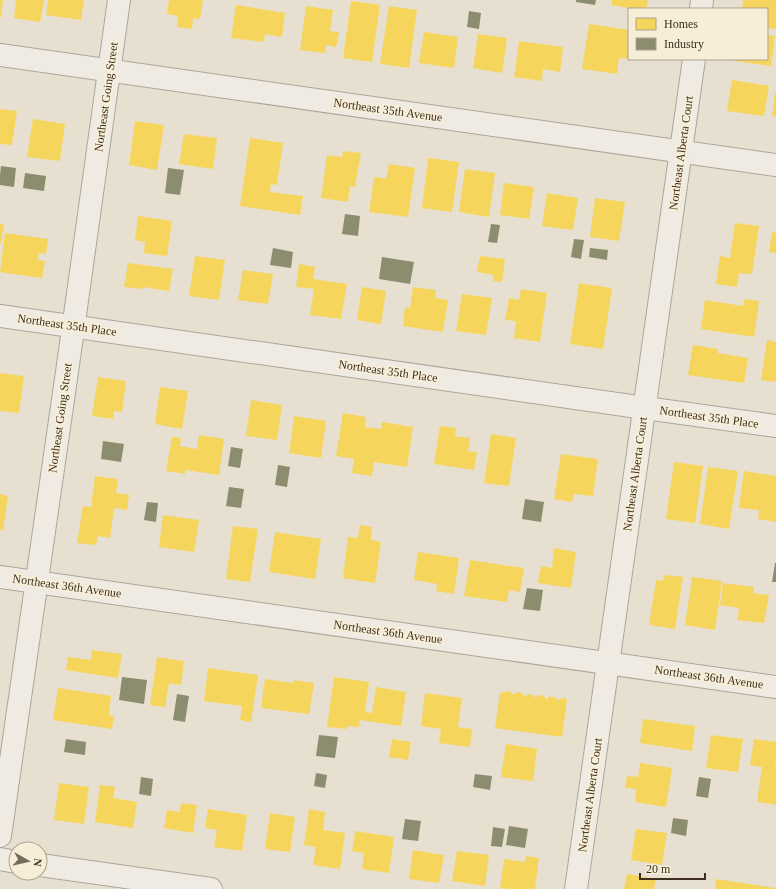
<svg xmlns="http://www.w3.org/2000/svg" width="776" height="889" font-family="Georgia,serif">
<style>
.homes{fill:#f6d55c}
.industry{fill:#8c8c6e}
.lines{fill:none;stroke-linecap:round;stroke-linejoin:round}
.minor-casing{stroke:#ada599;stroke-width:24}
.minor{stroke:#efebe3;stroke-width:22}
.labels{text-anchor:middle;stroke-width:4;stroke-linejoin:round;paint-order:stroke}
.street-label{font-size:12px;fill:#3d2e20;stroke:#f7eed8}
</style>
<rect width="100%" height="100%" fill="#e7e0d1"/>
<g class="homes">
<path d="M0,0H3L1,17H0Z"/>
<path d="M16,0H44L40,22L14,18Z"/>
<path d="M48,0H84L81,20L46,15Z"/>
<path d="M169,0H203L200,19L193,18L192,29L177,27L178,16L167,14Z"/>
<path d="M612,0H648L646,9H635L611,5Z"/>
<path d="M743,0H776V29L767,28V9H742Z"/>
<path d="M351,1L380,5L372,62L343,58Z"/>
<path d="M236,5L285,13L282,37L265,34L264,42L231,38Z"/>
<path d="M306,6L333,10L330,31L339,32L336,47L326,45L325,53L300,50Z"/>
<path d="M389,6L417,10L409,68L380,64Z"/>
<path d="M589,24L629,30V59L619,58L617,74L582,69Z"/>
<path d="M424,32L458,37L454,68L419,63Z"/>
<path d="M478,34L507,38L502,73L473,68Z"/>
<path d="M767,35L775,36L771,66L734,61V59H767Z"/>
<path d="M519,41L563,47L560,72L543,69L542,81L514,77Z"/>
<path d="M732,80L769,86L764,116L727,111Z"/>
<path d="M775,92H776V117L772,116Z"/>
<path d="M0,109L17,111L12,145L0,144Z"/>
<path d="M33,119L65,124L60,161L27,157Z"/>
<path d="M135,121L164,125L157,170L129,165Z"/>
<path d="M184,134L217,138L213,169L179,164Z"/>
<path d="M250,138L283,143L277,185L271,184L270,192L303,196L300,215L240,206Z"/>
<path d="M343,151L361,153L355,187L350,186L348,202L321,198L327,155L342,157Z"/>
<path d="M428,158L459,162L452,212L422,208Z"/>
<path d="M389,164L415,168L408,217L369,212L374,177L386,179Z"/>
<path d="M465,169L495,173L489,217L459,212Z"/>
<path d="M504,183L534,187L529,219L500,215Z"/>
<path d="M547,193L578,198L573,230L542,226Z"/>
<path d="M595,198L625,202L619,241L590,237Z"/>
<path d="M138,216L172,221L167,256L144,253L145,242L135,240Z"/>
<path d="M735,223L759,226L752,274L739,273L737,287L716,284L720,256L730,258Z"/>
<path d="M0,224H4L1,243H0Z"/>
<path d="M772,232L776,233V253L769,252Z"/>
<path d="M5,233L48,239L46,254L39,253L38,260L45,261L42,278L0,272Z"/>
<path d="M195,256L225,260L219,300L189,296Z"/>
<path d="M480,256L505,259L502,282L493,281L494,275L477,272Z"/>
<path d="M128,263L173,269L169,291L143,287V289L124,287Z"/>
<path d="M299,264L315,267L313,279L347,284L341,319L310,315L314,289L296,287Z"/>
<path d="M243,270L273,274L268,304L238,300Z"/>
<path d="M579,283L612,288L603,349L570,344Z"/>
<path d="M362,287L386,291L381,324L357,320Z"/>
<path d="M413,287L436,290L435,298L448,300L443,332L403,326L405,307L410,308Z"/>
<path d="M521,289L547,293L540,342L514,338L516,321L505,320L509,298L519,300Z"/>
<path d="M462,294L492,298L486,335L456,331Z"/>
<path d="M744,299L759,301L754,337L701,329L705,300L743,306Z"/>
<path d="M767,340L776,342V382L761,380Z"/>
<path d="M693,345L718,349V353L748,358L744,383L688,375Z"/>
<path d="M0,373L24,376L19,413L0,411Z"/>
<path d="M98,377L126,381L122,412L114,411L113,419L92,416Z"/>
<path d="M160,387L188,391L182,429L155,424Z"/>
<path d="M251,400L282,405L277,440L246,436Z"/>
<path d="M343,413L366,417L365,427L381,429L382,422L413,427L407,467L374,462L372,476L352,473L354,459L336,456Z"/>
<path d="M294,416L326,421L321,458L289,453Z"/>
<path d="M440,426L456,428L455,436L470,438L468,451L477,452L474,470L434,464Z"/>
<path d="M491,434L516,438L509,486L484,483Z"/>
<path d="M199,435L224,439L219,475L186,470L185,474L166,471L172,437L181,438L180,446L197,449Z"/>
<path d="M561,454L598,459L593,496L574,494L572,502L554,499Z"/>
<path d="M674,462L703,466L695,523L666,519Z"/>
<path d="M708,467L738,471L729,529L700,524Z"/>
<path d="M744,471L776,476V522L758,519L759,510L739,508Z"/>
<path d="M95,476L118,479L116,493L129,495L127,510L114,508L110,538L98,536L96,545L77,543L83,506L91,507Z"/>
<path d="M0,494L8,496L3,530H0Z"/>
<path d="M163,515L199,520L194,552L159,547Z"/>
<path d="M360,525L372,527L371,540L381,542L375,583L343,578L348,537L358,538Z"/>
<path d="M233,526L258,529L250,582L226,579Z"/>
<path d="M275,532L321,539L315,579L269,572Z"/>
<path d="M554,548L576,552L571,588L538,583L541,566L552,568Z"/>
<path d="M418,552L459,558L454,594L436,591L437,584L414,580Z"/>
<path d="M470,560L524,568L520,592L509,590L507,602L464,596Z"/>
<path d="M664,575L683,577L675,629L649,625L656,580L663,581Z"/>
<path d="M692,577L722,581L715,630L685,625Z"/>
<path d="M723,583L754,587L753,593L769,595L764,623L737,620L739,608L720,605Z"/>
<path d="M92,650L122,654L118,678L66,670L68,657L91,660Z"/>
<path d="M157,657L184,661L181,685L169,683L165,707L150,705Z"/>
<path d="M208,668L258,675L251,722L240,720L242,706L204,701Z"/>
<path d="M334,677L369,682L365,712L372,713L376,687L406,692L401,726L360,720L359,727L348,726L347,729L327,727Z"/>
<path d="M265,679L293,683V680L314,683L309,714L261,708Z"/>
<path d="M58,688L111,696L109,715L114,716L112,729L53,720Z"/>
<path d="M508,691L510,692H512L511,694H515V693L519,692L523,694V696H526V695L530,694L534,696V697H537V696L542,695L545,697V699H548V697H553L557,698L556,700H559V699L564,698L567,700L562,737L495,728L500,693H503V692Z"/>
<path d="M425,693L462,698L458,727L472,729L470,747L439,743L441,729L421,726Z"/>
<path d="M643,719L695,726L692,751L640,743Z"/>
<path d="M711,735L743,739L738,772L706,768Z"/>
<path d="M392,739L411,742L408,760L389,757Z"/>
<path d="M754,739L776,742V758L775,765H776V805L757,802L762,767L750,765Z"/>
<path d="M506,744L537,749L533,781L501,777Z"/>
<path d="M640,763L672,768L666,807L635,802L636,789L625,788L627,776L638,777Z"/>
<path d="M59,783L89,787L84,824L54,820Z"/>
<path d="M100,785L115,787L113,798L137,802L133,828L95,822Z"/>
<path d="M181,803L197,805L193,833L164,828L167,810L180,812Z"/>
<path d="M208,809L247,815L242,851L214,847L217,830L205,828Z"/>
<path d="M309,809L325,812L323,830L345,833L340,869L313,865L316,847L304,845Z"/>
<path d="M270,813L295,817L290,852L265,849Z"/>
<path d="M636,829L667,833L662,865L631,860Z"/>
<path d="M355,831L394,837L389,873L362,869L364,853L352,851Z"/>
<path d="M413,850L444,855L439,883L409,879Z"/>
<path d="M457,851L489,855L485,886L452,881Z"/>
<path d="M526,856L539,858L535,889H508L500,888L504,859L525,862Z"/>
<path d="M627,874L656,879L654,889H624Z"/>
<path d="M716,879L776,888V889H715Z"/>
</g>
<g class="industry">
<path d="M576,0H596L595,5L576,2Z"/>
<path d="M469,11L481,13L479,29L467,27Z"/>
<path d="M1,166L16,168L14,187L0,185V175Z"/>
<path d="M168,168L184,170L180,195L165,193Z"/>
<path d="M25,173L46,176L44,191L23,188Z"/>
<path d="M345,214L360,216L358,236L342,234Z"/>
<path d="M491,224L500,225L497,243L488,242Z"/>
<path d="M574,239L584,240L581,259L571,257Z"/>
<path d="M273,248L293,252L291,268L270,265Z"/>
<path d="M590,248L608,250L607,260L589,257Z"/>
<path d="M382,257L414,262L410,284L379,279Z"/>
<path d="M103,441L124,444L121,462L101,459Z"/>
<path d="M231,447L243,449L240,468L228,466Z"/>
<path d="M278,465L290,467L287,487L275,485Z"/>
<path d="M229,487L244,489L241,508L226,506Z"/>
<path d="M525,499L544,502L541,522L522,519Z"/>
<path d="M147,502L158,503L156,522L144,520Z"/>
<path d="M775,563H776V582H772Z"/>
<path d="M527,588L543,590L540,611L523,609Z"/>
<path d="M122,677L147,680L144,704L119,700Z"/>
<path d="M177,694L189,696L185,722L173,720Z"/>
<path d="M319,735L338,737L335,758L316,756Z"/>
<path d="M66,739L86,742L85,755L64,752Z"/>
<path d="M316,773L327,775L325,788L314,786Z"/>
<path d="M475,774L492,776L490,790L473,787Z"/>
<path d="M141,777L153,779L151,796L139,794Z"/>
<path d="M699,777L711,779L708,798L696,796Z"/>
<path d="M673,818L688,820L686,836L671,833Z"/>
<path d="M405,819L421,821L418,841L402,839Z"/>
<path d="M509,826L528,829L525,848L506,845Z"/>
<path d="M493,827L505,829L502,847L491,846Z"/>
</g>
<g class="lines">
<g class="minor-casing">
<g id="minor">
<path d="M701,9L702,0"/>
<path d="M0,55L776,165"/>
<path d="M0,316L645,408L776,426"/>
<path d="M0,577L776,687"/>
<path d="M0,836L67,372L119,0"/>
<path d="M0,859L16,862"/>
<path d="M40,865L211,889"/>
<path d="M576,889L694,59"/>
</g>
</g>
<use href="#minor" class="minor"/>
</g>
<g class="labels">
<g class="street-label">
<text transform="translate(106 97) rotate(-82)" y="4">Northeast Going Street</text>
<text transform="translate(388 110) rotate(8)" y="4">Northeast 35th Avenue</text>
<text transform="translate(681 153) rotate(-82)" y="4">Northeast Alberta Court</text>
<text transform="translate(67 325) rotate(8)" y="4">Northeast 35th Place</text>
<text transform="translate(388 371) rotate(8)" y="4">Northeast 35th Place</text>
<text transform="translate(709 417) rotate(8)" y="4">Northeast 35th Place</text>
<text transform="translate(60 418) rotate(-82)" y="4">Northeast Going Street</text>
<text transform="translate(635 474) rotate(-82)" y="4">Northeast Alberta Court</text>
<text transform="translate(67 586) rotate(8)" y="4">Northeast 36th Avenue</text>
<text transform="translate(388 632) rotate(8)" y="4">Northeast 36th Avenue</text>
<text transform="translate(709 677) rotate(8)" y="4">Northeast 36th Avenue</text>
<text transform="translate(590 795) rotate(-82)" y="4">Northeast Alberta Court</text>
</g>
</g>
<rect x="628" y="8" width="140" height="52" fill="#f7eed8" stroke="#ada18e"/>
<rect x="636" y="18" width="20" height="12" fill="#f6d55c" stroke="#ada18e"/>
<text x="664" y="28" font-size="12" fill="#3d2e20">Homes</text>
<rect x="636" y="38" width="20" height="12" fill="#8c8c6e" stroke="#ada18e"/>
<text x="664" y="48" font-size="12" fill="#3d2e20">Industry</text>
<g transform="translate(28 861) rotate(98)"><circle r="19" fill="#f7eed8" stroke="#ada18e"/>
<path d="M0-3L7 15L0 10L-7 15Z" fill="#786c5e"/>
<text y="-6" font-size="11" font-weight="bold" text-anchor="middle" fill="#3d2e20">N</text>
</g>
<path d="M640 873v6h65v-6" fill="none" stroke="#3d2e20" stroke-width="2"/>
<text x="646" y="873" font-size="12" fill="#3d2e20" stroke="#f7eed8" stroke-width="3" paint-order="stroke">20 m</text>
</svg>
